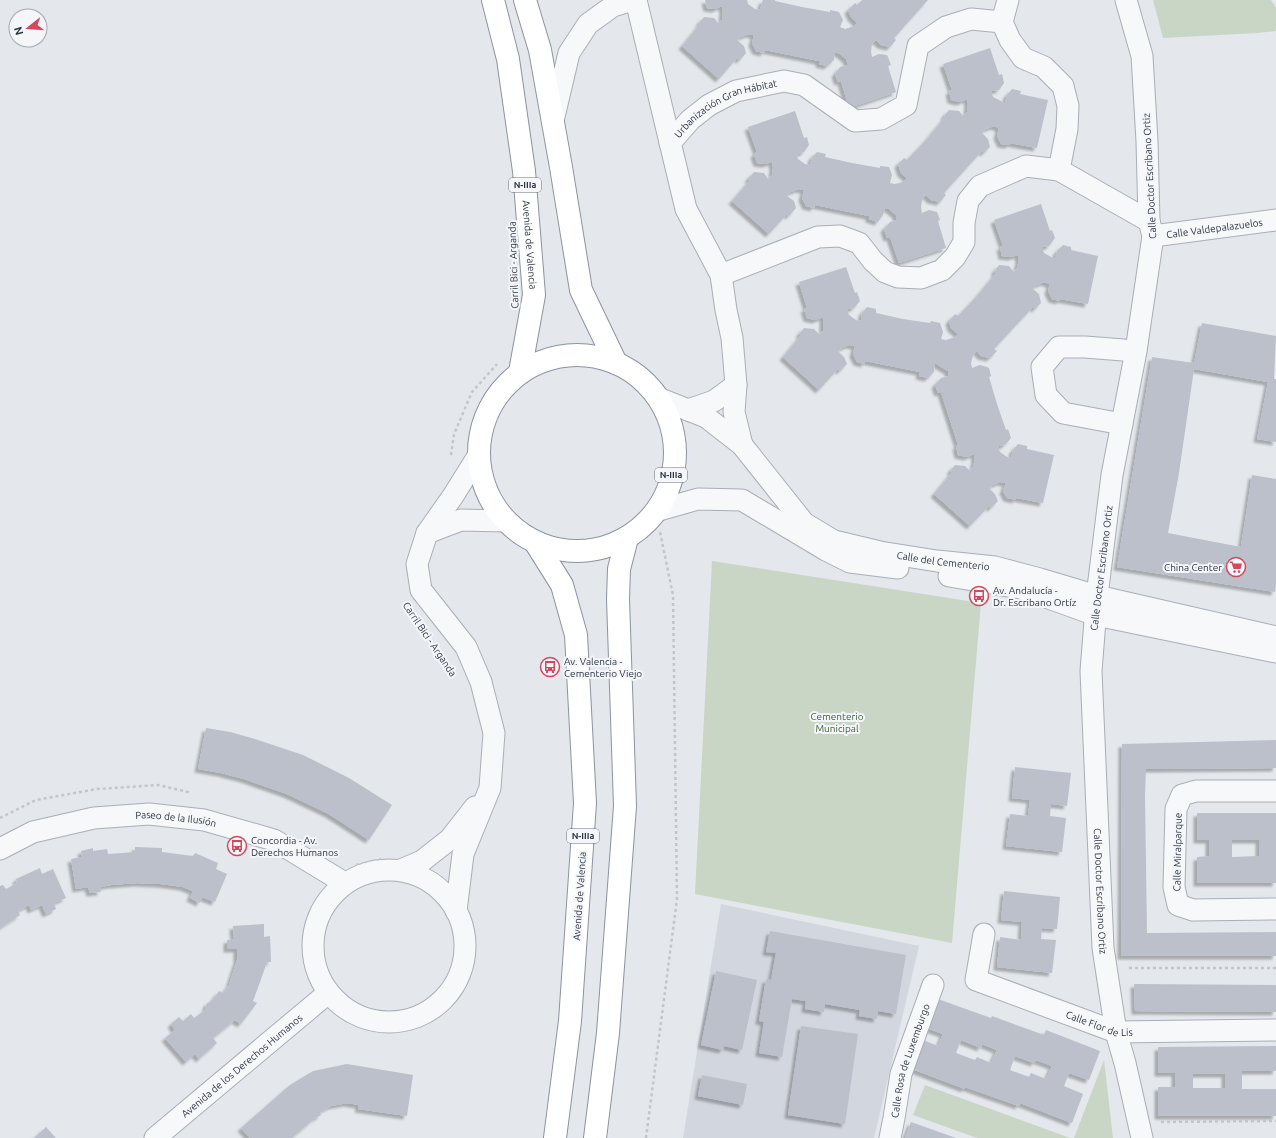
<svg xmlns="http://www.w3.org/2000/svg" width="1276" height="1138" font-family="Ubuntu,sans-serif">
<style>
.built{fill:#d2d6de}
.green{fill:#c9d6c5}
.building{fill:#bbc0ca;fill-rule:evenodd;filter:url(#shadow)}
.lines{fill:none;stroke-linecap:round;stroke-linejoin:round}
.street-casing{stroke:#a9aeb7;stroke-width:23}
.highway-casing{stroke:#8b94a3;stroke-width:24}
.path{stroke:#c2c5cb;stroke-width:2.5;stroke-dasharray:3 3;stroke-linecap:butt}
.street{stroke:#f7f8fa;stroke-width:21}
.highway{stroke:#fff;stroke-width:22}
.labels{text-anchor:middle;stroke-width:4;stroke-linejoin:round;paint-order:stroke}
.shield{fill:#f4f6f9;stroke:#676e7b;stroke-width:1}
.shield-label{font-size:9px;font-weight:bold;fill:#2b3445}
.street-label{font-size:10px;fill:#2b3445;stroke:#f4f6f9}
.poi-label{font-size:10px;fill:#2b3445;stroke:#f4f6f9;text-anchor:start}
.park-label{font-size:10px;fill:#3f6138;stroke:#f4f6f9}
</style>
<defs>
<filter id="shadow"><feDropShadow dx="-3.5" dy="3.5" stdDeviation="1" flood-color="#0004"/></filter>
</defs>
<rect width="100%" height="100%" fill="#e4e7ec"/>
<path class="built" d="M721,904L919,946L874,1138H683Z"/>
<g class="green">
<path d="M1153,0H1271L1276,8V31L1257,33L1163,38Z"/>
<path d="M712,561L981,603L952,943L695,894Z"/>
<path d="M1104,1060L1113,1138H1074Z"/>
<path d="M925,1085L1070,1138H977L913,1115Z"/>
</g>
<g class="building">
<path d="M705,0H747L748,4L755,9L760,10L762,2L763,0H775V1L802,7L830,12V10L839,12L843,20L840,27L845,29L854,26L857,23L851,17L848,10L855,3L857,5L862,0H928L894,38L896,40L890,47L881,45L876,40L872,44L871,52L872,57L879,54L887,55L888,57L891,65L888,66L896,92L849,108L841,81L838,82L835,74L840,67L848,65L846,59L840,54L835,52L834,60L827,66L819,64V61L765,50L764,53L756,51L752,43L754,35L749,34L741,37L737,40L744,46L746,53L740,60L737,58L719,79L682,46L700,24L699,23L704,17L714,18L718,23L722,20L723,11L722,6L715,9L707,8Z"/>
<path d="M990,48L999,75L1002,74L1004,83L999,90L991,91L993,97L1005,103L1007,95L1012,89L1021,91L1020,94L1048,100L1037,148L1010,143L1009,145L1001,144L997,136L999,128L994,126L986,129L982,133L988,139L990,147L984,153L982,151L944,193L946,195L940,202L931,200L926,195L922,199L921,207L922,213L929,210L937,212L940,220L938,221L946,248L899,263L890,237L887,238L884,229L890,222L897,220L896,215L889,209L885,208L883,215L878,222L869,219V216L815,205L814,208L806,206L802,198L804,190L799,189L791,192L787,196L794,201L796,208L789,216L787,214L769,234L732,201L750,180L748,179L754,172L764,173L768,179L772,175L773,167L772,162L765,164L757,163L754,154L757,152L748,127L795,111L804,138L807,137L809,145L804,152L797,154L798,159L805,164L810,165L812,157L817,152L826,154L825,157L852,163L880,168V166L889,167L892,175L890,183L895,184L903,182L907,178L901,173L898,164L904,158L907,160L927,139L945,117L944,116L949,110L959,111L963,116L967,112L968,104L967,99L960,102L951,100L949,91L952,90L943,64Z"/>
<path d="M1041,204L1050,231L1052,230L1055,238L1049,246L1042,247L1044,253L1055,259L1057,251L1063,245L1071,247V250L1098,256L1088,304L1060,299V301L1052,299L1048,291L1050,284L1044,282L1037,285L1033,289L1039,294L1041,303L1035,309L1033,307L994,349L997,351L990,358L981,356L977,351L973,355L971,363L972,368L980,365L987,367L989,368L991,376L989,377L997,404L1006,430L1008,429L1011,438L1005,445L998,446L1000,452L1007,457L1011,458L1013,450L1018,444L1027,446V449L1054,455L1043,503L1016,498V500L1007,498L1003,491L1006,483L1000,482L993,485L989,488L995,494L998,501L991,508L989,506L970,526L934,494L952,472L950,471L955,465L965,466L970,471L973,467L975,459L974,454L967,457L958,455L956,446L958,445L941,392L938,393L935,385L941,378L949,376L948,371L935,363L934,372L928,378L919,376L920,372L865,361V364L857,362L853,354L855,346L849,345L842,348L838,351L844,357L847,364L840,371L838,369L819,390L783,357L801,335L799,334L804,328L814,329L819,334L823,331V317L815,320L807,318L804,309L807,308L799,282L846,267L855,293L857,292L860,301L854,308L847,309L849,315L856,320L861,321L862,313L867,307L876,309V313L903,319L930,323L931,321L940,323L943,332L941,339L946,340L955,337L958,334L951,328L949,321L955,314L958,316L978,295L996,273L994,272L999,265L1009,266L1014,272L1017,268L1019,260L1018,255L1011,257L1002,256L1000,247L1003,246L994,220Z"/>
<path d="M1202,323L1276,336L1274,379H1276V442L1257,439L1268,382L1194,369L1179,473L1168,533L1241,547L1252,475L1276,479V584L1275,592L1117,567L1152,357L1194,363Z"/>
<path d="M206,728L230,732L255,739L303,755L349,778L392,805L369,840L329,814L287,794L244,779L221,773L198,769Z"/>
<path d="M1276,740V768L1146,769L1145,796L1147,933L1276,932V956H1121L1122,744Z"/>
<path d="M1015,767L1071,773L1067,806L1051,804L1050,816L1066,818L1062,852L1006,846L1010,814L1028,816L1030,800L1012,798Z"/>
<path d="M1197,813H1276V883H1197V857L1209,856V840H1197ZM1232,840H1259V856L1232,857Z"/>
<path d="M135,847L162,848V852L193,856L195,853L218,863L216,869L227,874L215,902L202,897L200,903L190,898L193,891L183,887L161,884L137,883L111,885L100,887L101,892L90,893L88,887L76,889L71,859L82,857L81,851L93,848V851L107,849L108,854L135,852Z"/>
<path d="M40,868L42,874L53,869L66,898L54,903L56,909L46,914L42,905L31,910L29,905L18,911L20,915L0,928V886L3,885L6,889L17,883L16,879Z"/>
<path d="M1004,891L1060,897L1057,929L1042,928L1041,939L1056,940L1052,973L997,967L1000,937L1021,940L1022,922L1001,920Z"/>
<path d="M264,924V937L270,936L271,962H267L260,982L253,1001L257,1003L241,1024L235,1020L213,1038L217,1043L199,1059L195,1054L186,1062L165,1038L175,1030L171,1024L179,1017L183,1021L191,1014L194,1018L205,1010L207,1003L212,1001L219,991L223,993L229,985L237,960V949H227V940L234,939L233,926Z"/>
<path d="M770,931L906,955L896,1014L878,1011L877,1019L859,1016L860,1010L825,1004L824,1012L805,1009L806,1001L792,999L782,1057L759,1053L764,1022L759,1021L766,979L771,980L776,953L766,952Z"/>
<path d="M716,971L757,980L742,1050L724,1046L723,1050L701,1045Z"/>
<path d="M1134,984L1276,985V1012L1135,1011Z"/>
<path d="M938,999L991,1018L992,1016L1044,1035L1046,1030L1100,1051L1089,1080L1069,1073L1064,1086L1083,1094L1072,1123L1020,1103L1019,1106L965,1087V1089L912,1069L923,1040L938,1046L943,1034L927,1028ZM961,1040L981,1048L982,1044L997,1050L991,1063L977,1057L975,1060L956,1053ZM1015,1056L1034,1063L1036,1060L1052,1066L1046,1079L1031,1073L1029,1077L1010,1070Z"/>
<path d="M801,1026L858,1034L845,1124L788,1115Z"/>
<path d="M1276,1046V1071H1242V1089H1276V1116H1158V1087H1175V1073H1158V1047ZM1193,1074H1225V1088H1193Z"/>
<path d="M347,1064L413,1075L407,1116L358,1109L359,1105L347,1103L331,1106L320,1112L321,1115L314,1119L292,1138H250L241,1128L290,1085L313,1071Z"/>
<path d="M702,1075L747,1084L743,1105L698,1096Z"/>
<path d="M911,1122L956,1138H905Z"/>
<path d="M46,1127L56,1138H34Z"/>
</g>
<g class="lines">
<g class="street-casing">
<g id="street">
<path d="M636,0L686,209L721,275L726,310L732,338L736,385L734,412L742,445"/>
<path id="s1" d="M1126,0L1142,56L1147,141L1149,221L1153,236L1136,351L1112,475L1097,596L1091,671L1103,948L1116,1032L1125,1063L1142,1138"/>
<path d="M1002,22L1008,0"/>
<path d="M553,121L569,53L588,24L613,6L633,0"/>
<path id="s2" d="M670,143L690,120L709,105L736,91L784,81L804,85L855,121L881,119L906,105L918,46L946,27L971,19L1002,22L1010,40L1023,58L1044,67L1063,86L1068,106L1067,129L1059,170L1149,221"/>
<path id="s3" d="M1153,236L1276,220"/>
<path d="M721,275L818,237L840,236L859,243L873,261L885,272L898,277L921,278L942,270L955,257L964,242V223L968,201L980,186L1026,166L1059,170"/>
<path id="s4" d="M658,398L706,417L742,445L804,523L834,541L880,552L937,561L995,567L1040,579L1097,596L1276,637"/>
<path d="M688,410L714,401L736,385"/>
<path d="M1122,424L1063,413L1046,395L1042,367L1059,347H1085L1136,351"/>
<path d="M656,511L698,499L742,500L826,550L850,562L898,568"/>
<path d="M427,533L461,520L505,521"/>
<path d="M949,576L1021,588L1096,615L1276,652"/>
<path d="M1276,791H1196L1182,795L1176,809L1174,887L1178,905L1193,910L1276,909"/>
<path id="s5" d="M0,849L33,832L94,818L149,814L204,820L274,840L343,882"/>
<circle cx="389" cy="946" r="76"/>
<path d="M401,870L422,861L450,839L475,807"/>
<path d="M456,911L463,854L490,788L494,733L481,682L466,647L421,590L417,564L427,533L453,496L478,456"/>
<path id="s6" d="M984,934L976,980L1116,1032L1276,1030"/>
<path id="s7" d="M155,1138L328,993"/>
<path id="s8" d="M890,1138L894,1118L901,1074L933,985"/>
</g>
</g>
<g class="highway-casing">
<g id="highway">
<path id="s9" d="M493,0L508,59L524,171L534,295L520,372"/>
<path d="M525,0L540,50L561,167L581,290L616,363"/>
<circle cx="577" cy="453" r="98"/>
<path d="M535,542L562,585L576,635L585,803L570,1021L555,1138"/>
<path d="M595,1138L608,1033L625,806L618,599L619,569L627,538"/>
</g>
</g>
<g class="path">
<path d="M451,455L454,434L472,392L497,364"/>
<path d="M0,818L36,800L97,789L158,785L188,792L190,795"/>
<path d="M356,865L381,859"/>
<path d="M1129,968H1276"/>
<path d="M1161,1122L1276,1121"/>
<path d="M646,1138L677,899L673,595L660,532"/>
</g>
<use href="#street" class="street"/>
<use href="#highway" class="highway"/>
</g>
<defs>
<g id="supermarket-ring" transform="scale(1)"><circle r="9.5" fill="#f4f6f9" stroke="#d1495b" stroke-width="1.5"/><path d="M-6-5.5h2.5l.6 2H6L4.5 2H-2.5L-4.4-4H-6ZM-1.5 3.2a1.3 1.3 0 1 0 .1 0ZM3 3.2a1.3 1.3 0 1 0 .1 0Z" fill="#d1495b"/></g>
<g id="bus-ring" transform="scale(1)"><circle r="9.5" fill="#f4f6f9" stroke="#d1495b" stroke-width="1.5"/><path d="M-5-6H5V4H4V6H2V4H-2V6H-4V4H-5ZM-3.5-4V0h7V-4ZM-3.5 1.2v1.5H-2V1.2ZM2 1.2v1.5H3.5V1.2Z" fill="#d1495b"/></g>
</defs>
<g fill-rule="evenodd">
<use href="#supermarket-ring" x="1236" y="567"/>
<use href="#bus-ring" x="979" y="596"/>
<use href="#bus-ring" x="550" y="667"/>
<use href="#bus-ring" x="237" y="846"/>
</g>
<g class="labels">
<g class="shield">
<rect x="509" y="178" width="32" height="14" rx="3"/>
<rect x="655" y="468" width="32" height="14" rx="3"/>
<rect x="567" y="829" width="32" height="14" rx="3"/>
</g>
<g class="shield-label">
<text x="525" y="188">N-IIIa</text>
<text x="671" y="478">N-IIIa</text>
<text x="583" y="839">N-IIIa</text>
</g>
<g class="street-label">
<text dy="4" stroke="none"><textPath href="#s2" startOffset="68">Urbanización Gran Hábitat</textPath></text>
<text transform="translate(1149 176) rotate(-93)" y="4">Calle Doctor Escribano Ortiz</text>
<text dy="4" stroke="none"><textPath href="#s3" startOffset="62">Calle Valdepalazuelos</textPath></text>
<text dy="4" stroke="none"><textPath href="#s9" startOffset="248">Avenida de Valencia</textPath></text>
<text transform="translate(513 265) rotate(-92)" y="4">Carril Bici - Arganda</text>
<text dy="4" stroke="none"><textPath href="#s4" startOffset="343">Calle del Cementerio</textPath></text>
<text transform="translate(1101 568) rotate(-83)" y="4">Calle Doctor Escribano Ortiz</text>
<text transform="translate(430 639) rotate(56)" y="4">Carril Bici - Arganda</text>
<text dy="4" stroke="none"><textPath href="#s5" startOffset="182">Paseo de la Ilusión</textPath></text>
<text transform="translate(1177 852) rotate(-89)" y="4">Calle Miralparque</text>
<text dy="4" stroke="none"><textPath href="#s1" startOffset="899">Calle Doctor Escribano Ortiz</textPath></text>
<text transform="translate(579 896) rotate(-86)" y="4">Avenida de Valencia</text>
<text dy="4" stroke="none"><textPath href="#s6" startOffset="178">Calle Flor de Lis</textPath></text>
<text dy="4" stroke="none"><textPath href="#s8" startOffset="80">Calle Rosa de Luxemburgo</textPath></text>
<text dy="4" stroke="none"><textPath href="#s7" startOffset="113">Avenida de los Derechos Humanos</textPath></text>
</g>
<g class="poi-label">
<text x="1222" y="571" text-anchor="end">China Center</text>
<text x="993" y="594">Av. Andalucía -<tspan x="993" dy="12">Dr. Escribano Ortíz</tspan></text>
<text x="564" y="665">Av. Valencia -<tspan x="564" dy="12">Cementerio Viejo</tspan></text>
<text x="251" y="844">Concordia - Av.<tspan x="251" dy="12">Derechos Humanos</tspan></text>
</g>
<g class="park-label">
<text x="837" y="720">Cementerio<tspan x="837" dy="12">Municipal</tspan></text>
</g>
</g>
<g transform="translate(28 28) rotate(253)"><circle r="19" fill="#f4f6f9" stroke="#a4a8b1"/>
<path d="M0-3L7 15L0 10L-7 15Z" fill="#d1495b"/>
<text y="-6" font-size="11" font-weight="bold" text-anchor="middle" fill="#2b3445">N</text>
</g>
</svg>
